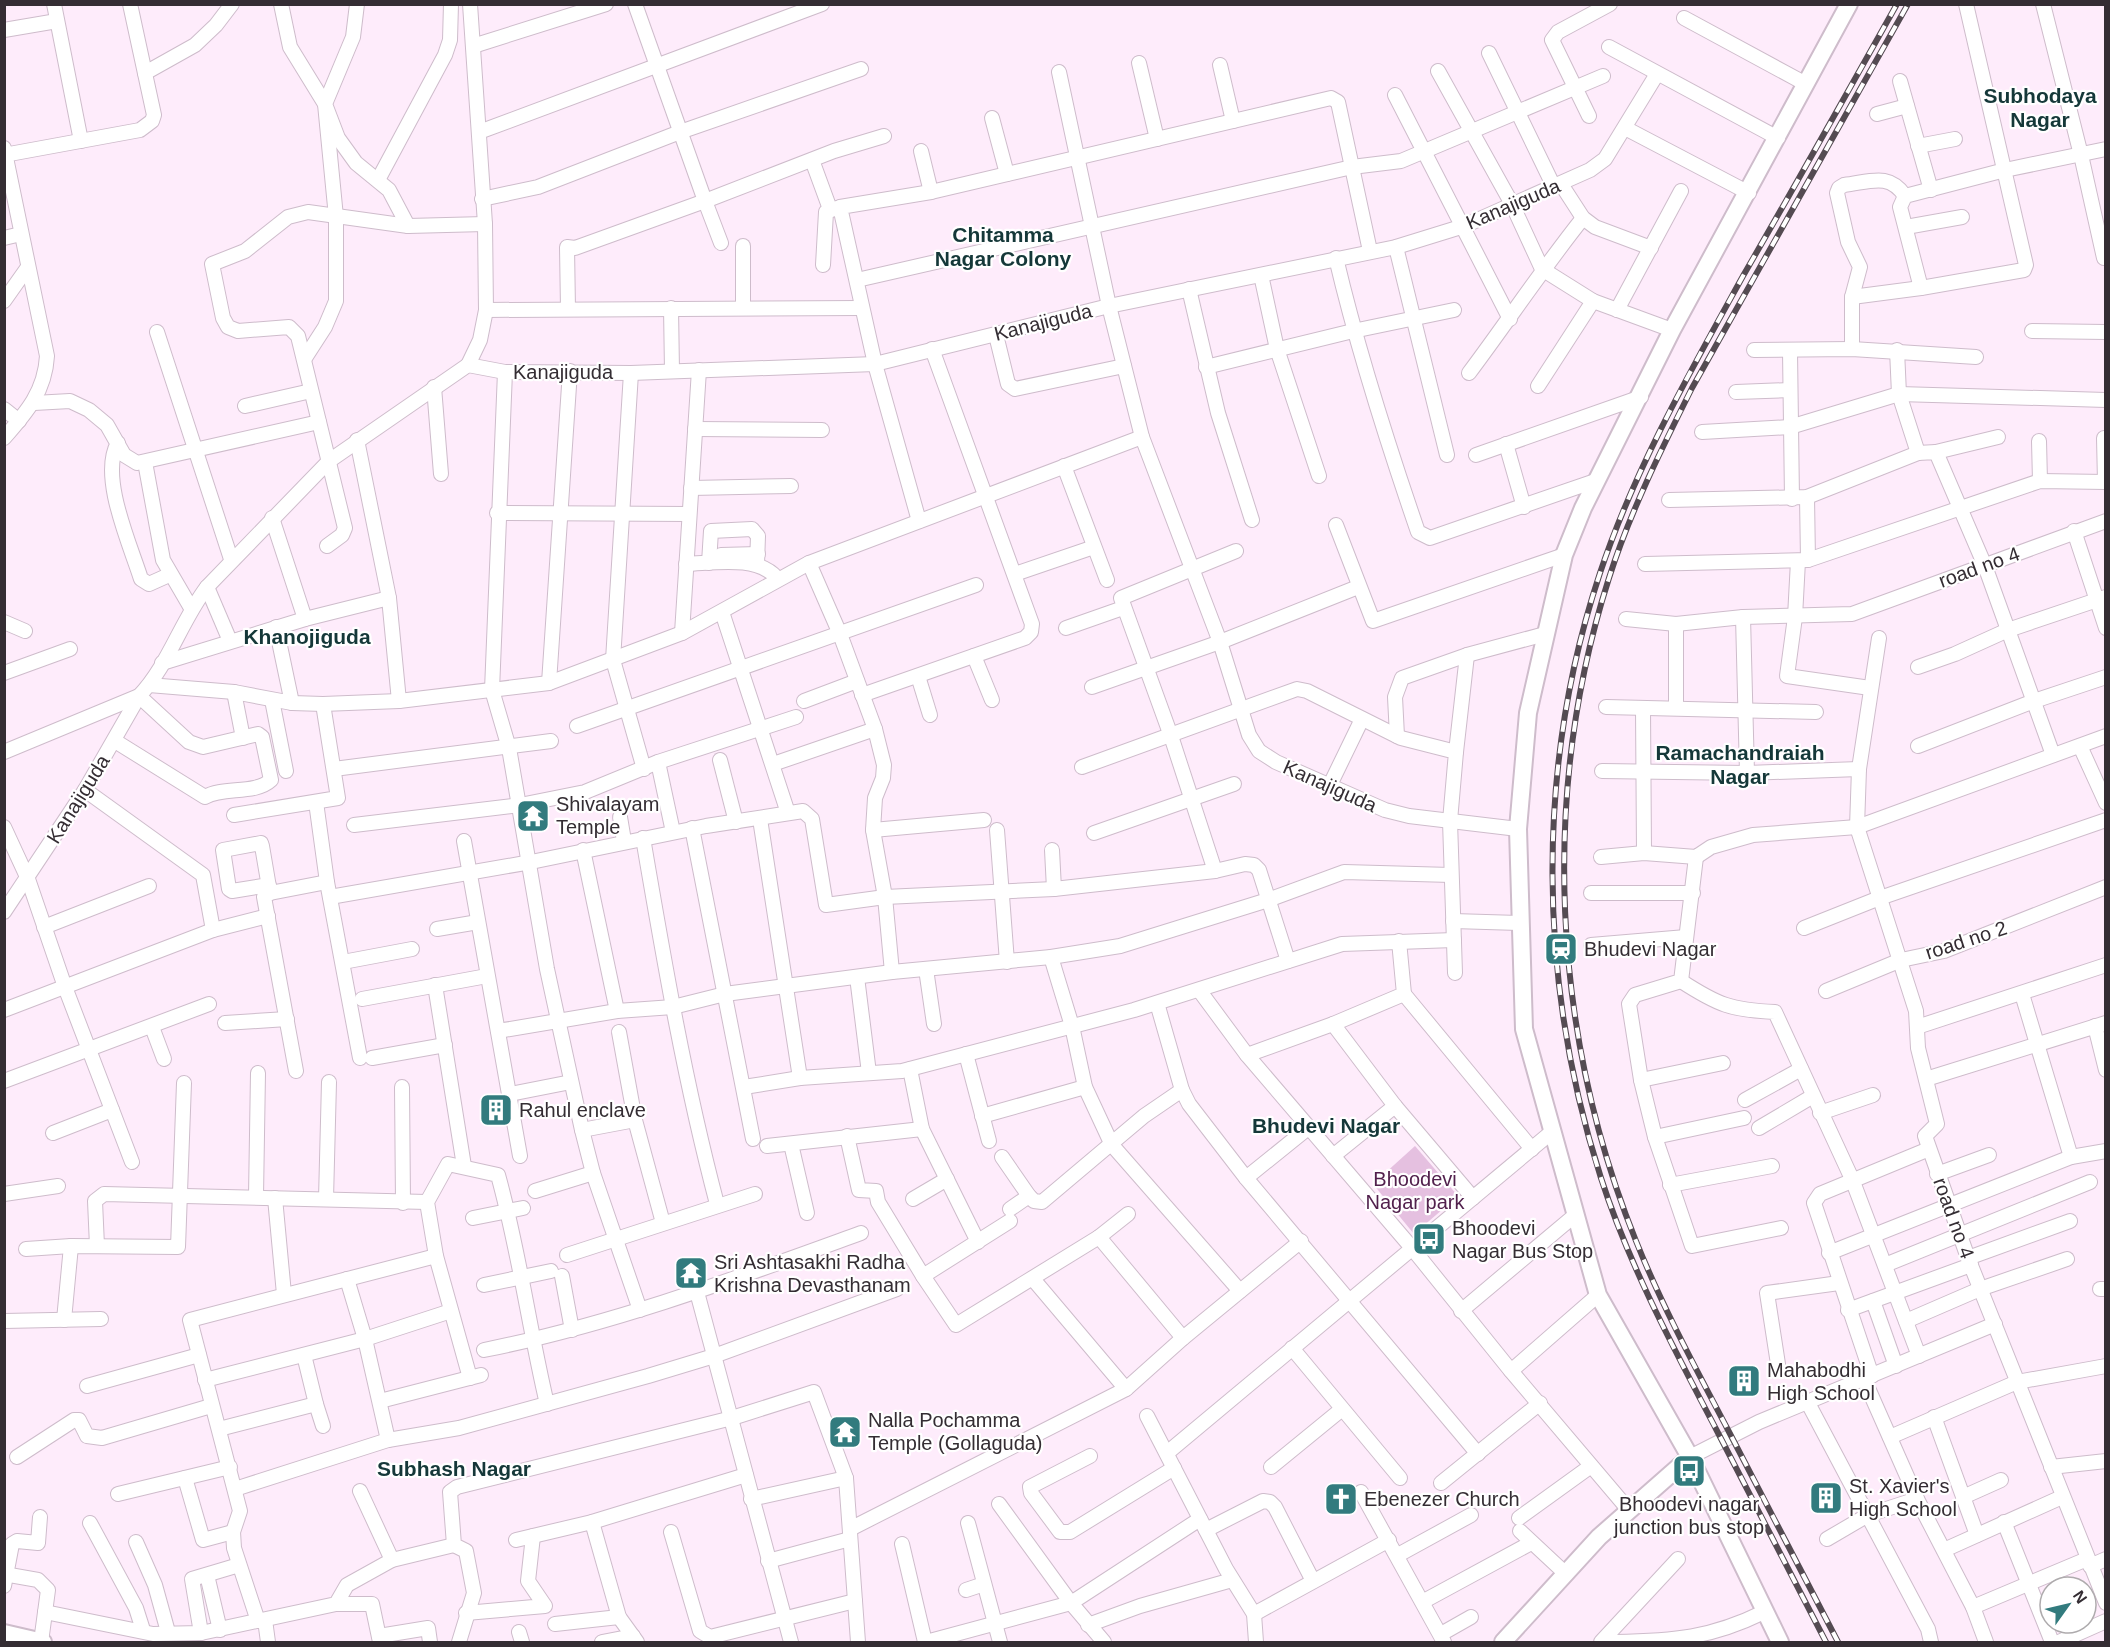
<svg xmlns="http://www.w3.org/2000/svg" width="2110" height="1647" font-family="Arial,sans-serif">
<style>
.green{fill:#e5c0e0}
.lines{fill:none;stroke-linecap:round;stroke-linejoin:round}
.minor-casing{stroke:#cebccb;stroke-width:16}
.tertiary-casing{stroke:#cebccb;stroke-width:20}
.minor{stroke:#fff;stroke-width:14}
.tertiary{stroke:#fff;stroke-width:16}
.rail-casing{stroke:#544b52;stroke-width:6}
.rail{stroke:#fff;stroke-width:4;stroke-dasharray:11;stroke-linecap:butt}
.labels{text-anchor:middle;stroke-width:4.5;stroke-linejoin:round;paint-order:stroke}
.street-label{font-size:20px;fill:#342d33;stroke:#fff}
.poi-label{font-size:20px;fill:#342d33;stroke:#fff;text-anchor:start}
.park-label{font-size:20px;fill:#52214d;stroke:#fff}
.neighbourhood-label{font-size:21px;font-weight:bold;fill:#153839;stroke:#fff}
</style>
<rect width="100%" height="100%" fill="#feecfb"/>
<path class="green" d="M1415,1146L1458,1196L1414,1234L1373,1184Z"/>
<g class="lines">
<g class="minor-casing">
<g id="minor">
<path d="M54,4L81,141"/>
<path d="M281,4L290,47L325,104L336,217V301L325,327L305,358"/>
<path d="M357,4L353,37L325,104L338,138L356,163L389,190L408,226"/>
<path d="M2043,4L2081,155L2104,258"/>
<path d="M1684,18L1806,84"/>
<path d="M4,30L57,21"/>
<path d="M473,46L606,4"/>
<path d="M1609,47L1778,138"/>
<path d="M1489,53L1554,187"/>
<path d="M1139,63L1157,139"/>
<path d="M1220,65L1233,121"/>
<path d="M1438,71L1512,204L1542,269L1593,301L1672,330"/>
<path d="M1059,72L1109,306L1142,437L1220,642L1249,735L1259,751L1276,762L1385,810L1409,816L1518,829"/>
<path d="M145,73L195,45L216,25L232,4"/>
<path d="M1900,81L1931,190"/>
<path d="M1395,95L1510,319"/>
<path d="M1877,114L1907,106"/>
<path d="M1589,116L1552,40L1558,32L1610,4"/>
<path d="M992,118L1007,174"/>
<path d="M1625,128L1749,193"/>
<path d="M479,132L822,4"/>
<path d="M1918,146L1955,139"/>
<path d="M4,148L47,356C45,391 27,412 4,438"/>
<path d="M921,151L931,192"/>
<path d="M4,155L140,130L152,121L154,115L130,4"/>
<path d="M812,160L830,209"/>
<path d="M378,180L445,55L450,40L451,4"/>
<path d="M1561,184L1583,218L1595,227L1651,248"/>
<path d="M482,199L538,187L680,132L861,69"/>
<path d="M1906,227L1962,217"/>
<path d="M4,238L21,234"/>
<path d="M721,243L705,201L834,151L884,136"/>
<path d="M1396,247L1447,455"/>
<path d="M1336,258C1358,351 1387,442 1418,532L1430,538L1595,481"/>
<path d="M823,265L826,212L840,207"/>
<path d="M1261,275L1277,349L1319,476"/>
<path d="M857,280L1352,167L1401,161L1603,76"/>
<path d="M1921,288L1900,207L1905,196L2005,170L2106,149"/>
<path d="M1189,289L1218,413L1252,520"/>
<path d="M1852,297L1921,288L2024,270L2026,265L1966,4"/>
<path d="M4,301L28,267"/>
<path d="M671,308L672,371"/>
<path d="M743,308V246"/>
<path d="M568,309L567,247L575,248L705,201L635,4"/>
<path d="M486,310L861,308"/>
<path d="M1617,310L1681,191"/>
<path d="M2032,331L2106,332"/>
<path d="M157,332L231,559"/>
<path d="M996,335L1008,384L1015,389L1124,366"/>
<path d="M1852,349V297L1860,267L1848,242L1837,193L1839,188L1844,185C1870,182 1889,172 1905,196"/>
<path d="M1754,350L1852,349L1976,357"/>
<path d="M1897,350L1899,394L1918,453L1936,452L1985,566L2053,755"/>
<path d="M1790,351L1792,499"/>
<path d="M468,365L480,340L486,310L485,224L470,4"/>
<path d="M1206,367L1353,331L1454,310"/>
<path d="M505,372L492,690L509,748L547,969L582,1130L593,1173L640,1310"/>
<path d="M631,373L613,660L644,769"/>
<path d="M1469,373C1508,321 1543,268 1583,218"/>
<path d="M1538,386L1593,301"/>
<path d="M434,387L441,474"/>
<path d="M1736,392L1790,390"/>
<path d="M34,403L70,401L89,410L107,425L124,455L137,463L319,422"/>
<path d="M245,406L311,391"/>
<path d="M4,409L19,421"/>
<path d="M695,429L822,430"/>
<path d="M1702,432L1790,427L1899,394L2106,400"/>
<path d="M2104,438L2105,482"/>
<path d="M357,440L389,598"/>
<path d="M2039,441L2040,481"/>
<path d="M118,443C99,476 130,544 141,579L149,584L169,575"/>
<path d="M1506,444L1524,507"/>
<path d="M1936,452L1998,437"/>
<path d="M1476,455L1641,397"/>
<path d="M145,462L163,560L191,608"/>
<path d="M1064,466L1107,580"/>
<path d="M691,488L791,486"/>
<path d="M1807,497L1808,560"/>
<path d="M1669,500L1807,497L1918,453"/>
<path d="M497,513L689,514"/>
<path d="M272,518L305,619"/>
<path d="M919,521L875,364L840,207L931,192L1331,98L1338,102L1370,251"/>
<path d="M1336,525L1373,621L1564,555"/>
<path d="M2074,531L2106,628"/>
<path d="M327,546L342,535L345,528L298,336L289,327L238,331L228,327L223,318L212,264L245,251L288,217L308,212L408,226L485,224"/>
<path d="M721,555L758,554"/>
<path d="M1798,561L1795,617L1787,676L1870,688"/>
<path d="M709,563L711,531L752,529L758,536L757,564"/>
<path d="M809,563L840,634L875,729L884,765L883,778L875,798L873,830L885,897L892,972"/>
<path d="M686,564C715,563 757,555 777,578"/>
<path d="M1645,564L1808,560L2040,481L2106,482"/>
<path d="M1015,574L1094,547"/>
<path d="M207,587L230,641"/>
<path d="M722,612L788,813"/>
<path d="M1743,617L1747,773"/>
<path d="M1626,619L1676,624L1743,617L1852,614L2106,521"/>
<path d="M4,622L25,631"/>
<path d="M276,627L292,703"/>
<path d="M1066,628L1123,608"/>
<path d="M682,633L699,370"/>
<path d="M1879,638L1859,769L1857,827L1916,1011L1918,1048L1937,1124L1925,1136L1968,1258L2106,1603"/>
<path d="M974,656L992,700"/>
<path d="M162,663L305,619L389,598L399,701"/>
<path d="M1918,667L1955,654L2008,630L2106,597"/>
<path d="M4,673L70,649"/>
<path d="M918,676L930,715"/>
<path d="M549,683L570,371"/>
<path d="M149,685L234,692L292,703L323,704L399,701L549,683L682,633L809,563L1142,437"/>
<path d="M1092,687L1220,642L1358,587"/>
<path d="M234,692L243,738"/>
<path d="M862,695L1025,638L1031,632L1032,624L932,349"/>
<path d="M272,700L286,771"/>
<path d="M804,701L857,681"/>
<path d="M1606,707L1816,712"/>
<path d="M1643,708L1644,853"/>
<path d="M1676,708V624"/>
<path d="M577,726L976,585"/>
<path d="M1397,736L1395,697L1402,678L1467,655L1545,634"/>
<path d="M1918,746L2034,701L2106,677"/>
<path d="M2080,746L2106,803"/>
<path d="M4,752L139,696L189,742L203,747L258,734L262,737L271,780C255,795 223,786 205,797L115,741"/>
<path d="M1456,752L1467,655"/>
<path d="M720,760L736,822"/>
<path d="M658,762L673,832"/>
<path d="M773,764L875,729"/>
<path d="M1082,767L1297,689L1307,691L1401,738L1456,752L1450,821L1455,973"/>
<path d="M334,769L551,741"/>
<path d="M1602,771L1747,773L1859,769"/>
<path d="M1329,787L1362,719"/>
<path d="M85,790L203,875L213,930"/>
<path d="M316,802L327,882L360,1058"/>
<path d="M234,815L338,798L323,704"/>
<path d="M620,817L624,841"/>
<path d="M760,819L800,1078"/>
<path d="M354,825L520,805L585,792L658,762L796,717"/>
<path d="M4,827L28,879L65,987L132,1162"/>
<path d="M692,828L753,1139"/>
<path d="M873,830L984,820"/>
<path d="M997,830L1007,962"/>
<path d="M1094,833L1234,784"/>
<path d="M643,838C664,961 685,1083 717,1204"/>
<path d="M464,841L520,1156"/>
<path d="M583,850L617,1011"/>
<path d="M1052,850L1054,889"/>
<path d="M1601,857L1644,853L1696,857L1711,847L1753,835L1857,827L2106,736"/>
<path d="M1696,857L1681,981L1635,995L1629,1004L1641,1080L1655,1137L1692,1246L1781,1228"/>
<path d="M1215,871L1171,736L1121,598L1236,551"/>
<path d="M269,885L232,891L229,889L223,850L261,843L262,846L270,893"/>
<path d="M1591,893H1693"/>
<path d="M330,897L531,862L706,826L803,811L812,819L826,905L885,897L1054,889L1215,871L1245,864L1254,865L1259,870L1288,961"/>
<path d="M4,912L85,790L139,696C168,666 181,621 207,587L329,461L468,365L505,372L631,373L875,364L1109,306L1396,247L1464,226L1590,170L1605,159L1657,74"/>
<path d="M1453,921L1519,923"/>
<path d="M44,927L149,886"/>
<path d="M1804,928L1877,899L2106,820"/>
<path d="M437,929L478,922"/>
<path d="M1591,945L1686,937"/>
<path d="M1051,957L1072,1026L1085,1087L1112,1145L1240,1291"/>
<path d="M343,962L412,949"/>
<path d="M926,969L934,1024"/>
<path d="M857,977L869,1073"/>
<path d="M1681,981C1718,1005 1731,1010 1775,1012L1852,1179L1919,1356"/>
<path d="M435,985L464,1166"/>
<path d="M1199,990L1247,1055L1412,1248L1511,1371L1628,1509"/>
<path d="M1826,991L1901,960L1944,951L2106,887"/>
<path d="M1404,994L1532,1149"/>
<path d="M2022,994L2071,1157"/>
<path d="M362,999L487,976"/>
<path d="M1157,1003L1182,1090L1189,1104L1246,1178L1478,1454"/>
<path d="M4,1010L213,930L268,916"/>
<path d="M225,1023L287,1019"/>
<path d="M1333,1024L1395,1106L1473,1198"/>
<path d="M2095,1026L2106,1070"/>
<path d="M152,1027L164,1059"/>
<path d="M1917,1027L2106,965"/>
<path d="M498,1031L617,1011L673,1007L725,994L892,972L1051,957L1120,946L1268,900L1344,872L1451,875"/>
<path d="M619,1032L635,1120L663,1223"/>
<path d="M966,1054L989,1141"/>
<path d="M1247,1055L1333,1024L1404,994L1399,941"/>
<path d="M372,1058L445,1045"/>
<path d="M910,1069L922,1129L978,1242"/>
<path d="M296,1071L264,897L270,893L327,882"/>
<path d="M1926,1079L2106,1023"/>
<path d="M1641,1080L1723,1063"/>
<path d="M4,1081L209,1004"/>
<path d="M402,1087L403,1203"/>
<path d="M744,1087L800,1078L902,1071L1134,1010L1342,944L1454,940"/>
<path d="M510,1094L571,1082"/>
<path d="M1745,1100L1801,1069"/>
<path d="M1820,1113L1873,1095"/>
<path d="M982,1116L1085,1087"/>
<path d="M1759,1128L1813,1096"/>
<path d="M582,1130L635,1120"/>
<path d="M53,1133L112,1110"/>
<path d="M847,1136L859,1190L876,1191L878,1202L923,1276L1010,1221"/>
<path d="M1655,1137L1744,1118"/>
<path d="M791,1144L807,1213"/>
<path d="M767,1146L922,1129"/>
<path d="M1333,1156L1395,1106"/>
<path d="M1002,1157L1029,1196L1034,1201L1042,1202L1144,1116L1182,1090"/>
<path d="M1937,1174L1989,1155"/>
<path d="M1246,1178L1308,1128"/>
<path d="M1670,1185L1772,1166"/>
<path d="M535,1191L593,1173"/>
<path d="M4,1194L58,1186"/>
<path d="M256,1196L258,1073"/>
<path d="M275,1198L284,1294"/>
<path d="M326,1199L329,1082"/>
<path d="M913,1199L947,1179"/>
<path d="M1010,1209L1029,1196"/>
<path d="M473,1218L523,1208"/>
<path d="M1099,1237L1183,1338"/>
<path d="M97,1246L95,1201L104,1194L427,1202"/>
<path d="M26,1249L71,1246L178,1247L184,1083"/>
<path d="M1829,1253L2071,1157L2106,1151"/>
<path d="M567,1255L755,1194"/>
<path d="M1968,1258L2070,1221"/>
<path d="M1885,1265L2090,1182"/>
<path d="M562,1276L572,1330"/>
<path d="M923,1276L956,1325L1099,1237L1128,1214"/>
<path d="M347,1279L365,1339L388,1440"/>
<path d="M1033,1279L1126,1389L1183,1338L1301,1241"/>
<path d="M484,1285L551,1271"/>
<path d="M2100,1289H2106"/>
<path d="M697,1292L791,1642"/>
<path d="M1873,1301L1896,1366"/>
<path d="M1848,1310L1971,1265"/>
<path d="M1461,1311L1574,1216"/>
<path d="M64,1320L71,1246"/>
<path d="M4,1321L101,1319"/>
<path d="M1906,1321L1980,1289L2067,1259"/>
<path d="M1292,1348L1400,1478"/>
<path d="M484,1350C614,1324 737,1278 861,1233"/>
<path d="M1778,1364L1767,1293L1839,1283"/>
<path d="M1511,1371L1598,1295"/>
<path d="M1872,1376L1814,1203L1820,1194L1929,1149"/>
<path d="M470,1378L436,1256L427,1202L448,1164L498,1175C519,1250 529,1328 547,1404"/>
<path d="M1864,1379L1917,1499L1973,1607L1986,1642"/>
<path d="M205,1380L365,1339L451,1311"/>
<path d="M87,1386L199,1355"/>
<path d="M380,1401L481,1375"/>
<path d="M1808,1403L1928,1629L1931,1642"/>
<path d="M316,1404L323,1426"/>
<path d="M1147,1416L1226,1569L1254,1614L1256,1642"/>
<path d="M1934,1417L1977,1535"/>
<path d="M219,1429L316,1404L304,1355"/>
<path d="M1890,1437L2017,1382L2106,1366"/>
<path d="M1167,1453L1553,1131"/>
<path d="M1090,1456L1030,1487L1031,1493L1060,1532H1070L1174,1468"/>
<path d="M17,1457L74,1420H79L87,1436L102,1438L211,1406"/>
<path d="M1690,1457L1759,1422L1995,1324"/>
<path d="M1271,1467L1342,1409"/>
<path d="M2051,1467L2106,1461"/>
<path d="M185,1478L203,1540L233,1532"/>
<path d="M1441,1483L1540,1403"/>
<path d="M235,1489L388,1440L459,1428L648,1376L714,1356L897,1289"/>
<path d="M360,1491L392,1560"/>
<path d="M1361,1492L1444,1642"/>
<path d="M118,1494L230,1467"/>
<path d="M1963,1497L2001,1480"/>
<path d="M751,1499L846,1478"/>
<path d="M999,1504L1071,1603L1104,1642"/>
<path d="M1519,1518L1591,1466"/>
<path d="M592,1522L619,1617L637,1642"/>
<path d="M2004,1522L2052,1642"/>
<path d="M90,1523L136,1608L143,1630"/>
<path d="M968,1523L1000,1642"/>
<path d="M850,1529L1126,1389"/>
<path d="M1206,1530L1263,1501L1270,1502L1275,1507L1313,1581"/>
<path d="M1520,1531L1566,1574"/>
<path d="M671,1532L700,1631L710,1637L855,1601"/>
<path d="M1827,1539L1868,1515L1917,1499"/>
<path d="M516,1540L592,1522L746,1475"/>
<path d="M136,1542L155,1585L168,1632"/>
<path d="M902,1544L925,1642"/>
<path d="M1944,1550L2062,1497"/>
<path d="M1398,1555L1471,1515"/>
<path d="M768,1561L850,1539"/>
<path d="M2090,1566L2106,1559"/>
<path d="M4,1574L38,1580L48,1590L41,1642"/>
<path d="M207,1575L220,1630"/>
<path d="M4,1586L12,1544L17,1541L38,1543L40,1517"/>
<path d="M966,1590L984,1584"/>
<path d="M1424,1601L1531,1543"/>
<path d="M336,1604H372L380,1642"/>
<path d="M1973,1607L2087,1559"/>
<path d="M45,1612L153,1634L201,1633L336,1604L347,1585L392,1560L454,1545"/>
<path d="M466,1613L545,1606L528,1581L533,1536"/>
<path d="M1254,1614L1389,1540"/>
<path d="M265,1620L268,1642"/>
<path d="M258,1621L234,1548L233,1532L240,1511L190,1320L436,1256"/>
<path d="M555,1624L619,1617"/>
<path d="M1088,1625L1140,1606L1232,1580"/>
<path d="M519,1632L522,1642"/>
<path d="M201,1633L192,1579L239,1565"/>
<path d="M1441,1634L1471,1617"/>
<path d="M379,1636L428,1628L430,1642"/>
<path d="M459,1642L474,1593L466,1551L454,1545L450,1492L457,1487L732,1418L814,1392L846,1478L858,1642"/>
<path d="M602,1642L633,1636"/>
<path d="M926,1642L1071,1603L1200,1519"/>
<path d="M1601,1642L1678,1559"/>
<path d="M1615,1642C1674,1641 1711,1638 1764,1612"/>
<path d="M2059,1642L2106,1621"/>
</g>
</g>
<g class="tertiary-casing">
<g id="tertiary">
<path d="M4,1633L43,1642"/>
<path d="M1503,1642L1599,1537L1690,1457"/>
<path d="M1780,1642L1690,1457L1598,1295L1524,1029L1518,829L1528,713L1564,555L1583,508L1672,330L1849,4"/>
</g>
</g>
<use href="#minor" class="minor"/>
<use href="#tertiary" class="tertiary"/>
<g class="rail-casing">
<g id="rail">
<path d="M1826,1642C1789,1571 1753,1500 1716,1429C1673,1347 1629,1265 1601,1178C1538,983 1535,768 1600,573C1635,468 1690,372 1743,276C1795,186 1846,95 1897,4"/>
<path d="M1838,1642C1801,1571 1764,1499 1727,1428C1695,1367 1662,1306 1636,1241C1552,1033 1540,793 1609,578C1630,512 1661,450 1692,388L1908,4"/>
</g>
</g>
<use href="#rail" class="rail"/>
</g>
<defs>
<g id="temple-square" transform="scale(1.725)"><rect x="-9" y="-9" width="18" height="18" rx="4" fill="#327b7e" stroke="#fff"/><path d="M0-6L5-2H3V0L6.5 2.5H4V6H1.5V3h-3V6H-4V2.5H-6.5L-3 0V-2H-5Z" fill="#fff"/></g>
<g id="station-square" transform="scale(1.725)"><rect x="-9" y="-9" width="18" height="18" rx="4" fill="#327b7e" stroke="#fff"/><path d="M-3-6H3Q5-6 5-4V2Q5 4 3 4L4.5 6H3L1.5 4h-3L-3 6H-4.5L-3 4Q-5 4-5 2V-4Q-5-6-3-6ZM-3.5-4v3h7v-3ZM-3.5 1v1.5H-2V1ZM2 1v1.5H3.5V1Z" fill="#fff"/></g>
<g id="building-square" transform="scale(1.725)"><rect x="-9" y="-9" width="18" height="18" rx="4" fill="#327b7e" stroke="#fff"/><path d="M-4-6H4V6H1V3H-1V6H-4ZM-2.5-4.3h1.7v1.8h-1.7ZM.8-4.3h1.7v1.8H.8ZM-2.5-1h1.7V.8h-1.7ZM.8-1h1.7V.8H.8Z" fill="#fff"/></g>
<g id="bus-square" transform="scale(1.725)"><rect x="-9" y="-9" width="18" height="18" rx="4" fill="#327b7e" stroke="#fff"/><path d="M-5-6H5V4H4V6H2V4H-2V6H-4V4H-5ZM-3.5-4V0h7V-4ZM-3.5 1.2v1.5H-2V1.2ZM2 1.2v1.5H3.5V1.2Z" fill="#fff"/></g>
<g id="church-square" transform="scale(1.725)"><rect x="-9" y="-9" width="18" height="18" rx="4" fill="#327b7e" stroke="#fff"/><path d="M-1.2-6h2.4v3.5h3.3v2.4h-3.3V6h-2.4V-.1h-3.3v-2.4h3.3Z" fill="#fff"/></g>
</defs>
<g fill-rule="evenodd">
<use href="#temple-square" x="533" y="816"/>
<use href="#station-square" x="1561" y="949"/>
<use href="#building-square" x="496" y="1110"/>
<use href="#bus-square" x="1429" y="1239"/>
<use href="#temple-square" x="691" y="1273"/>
<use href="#building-square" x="1744" y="1381"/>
<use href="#temple-square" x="845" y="1432"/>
<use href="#bus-square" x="1689" y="1471"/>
<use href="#building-square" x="1826" y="1498"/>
<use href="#church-square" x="1341" y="1499"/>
</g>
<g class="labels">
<g class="street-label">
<text transform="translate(1513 204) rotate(-23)" y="7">Kanajiguda</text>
<text transform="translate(1043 322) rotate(-14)" y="7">Kanajiguda</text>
<text x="563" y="379">Kanajiguda</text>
<text transform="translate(1979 567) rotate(-20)" y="7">road no 4</text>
<text transform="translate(1330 786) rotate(24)" y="7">Kanajiguda</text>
<text transform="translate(78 799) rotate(-58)" y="7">Kanajiguda</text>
<text transform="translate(1966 940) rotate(-18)" y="7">road no 2</text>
<text transform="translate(1954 1218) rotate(70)" y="7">road no 4</text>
</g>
<g class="poi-label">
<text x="556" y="811">Shivalayam<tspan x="556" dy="23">Temple</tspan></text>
<text x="1584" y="956">Bhudevi Nagar</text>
<text x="519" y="1117">Rahul enclave</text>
<text x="1452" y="1235">Bhoodevi<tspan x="1452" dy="23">Nagar Bus Stop</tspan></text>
<text x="714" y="1269">Sri Ashtasakhi Radha<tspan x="714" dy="23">Krishna Devasthanam</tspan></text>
<text x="1767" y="1377">Mahabodhi<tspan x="1767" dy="23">High School</tspan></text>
<text x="868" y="1427">Nalla Pochamma<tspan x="868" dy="23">Temple (Gollaguda)</tspan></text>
<text x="1849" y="1493">St. Xavier's<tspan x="1849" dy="23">High School</tspan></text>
<text x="1364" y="1506">Ebenezer Church</text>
<text x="1689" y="1511" text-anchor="middle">Bhoodevi nagar<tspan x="1689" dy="23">junction bus stop</tspan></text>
</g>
<g class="park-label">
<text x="1415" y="1186">Bhoodevi<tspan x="1415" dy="23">Nagar park</tspan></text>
</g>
<g class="neighbourhood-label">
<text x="2040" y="103">Subhodaya<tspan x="2040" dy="24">Nagar</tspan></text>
<text x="1003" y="242">Chitamma<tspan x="1003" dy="24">Nagar Colony</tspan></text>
<text x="307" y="644">Khanojiguda</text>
<text x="1740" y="760">Ramachandraiah<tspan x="1740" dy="24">Nagar</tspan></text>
<text x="1326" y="1133">Bhudevi Nagar</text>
<text x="454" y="1476">Subhash Nagar</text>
</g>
</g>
<rect width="2110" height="1647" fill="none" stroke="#342d33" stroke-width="12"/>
<g transform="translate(2068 1605) rotate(56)"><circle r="28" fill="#ffffff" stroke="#aeabad" stroke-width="1.5"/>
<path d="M0-4.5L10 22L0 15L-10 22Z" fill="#327b7e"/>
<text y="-9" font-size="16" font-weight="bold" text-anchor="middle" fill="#342d33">N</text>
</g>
</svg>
